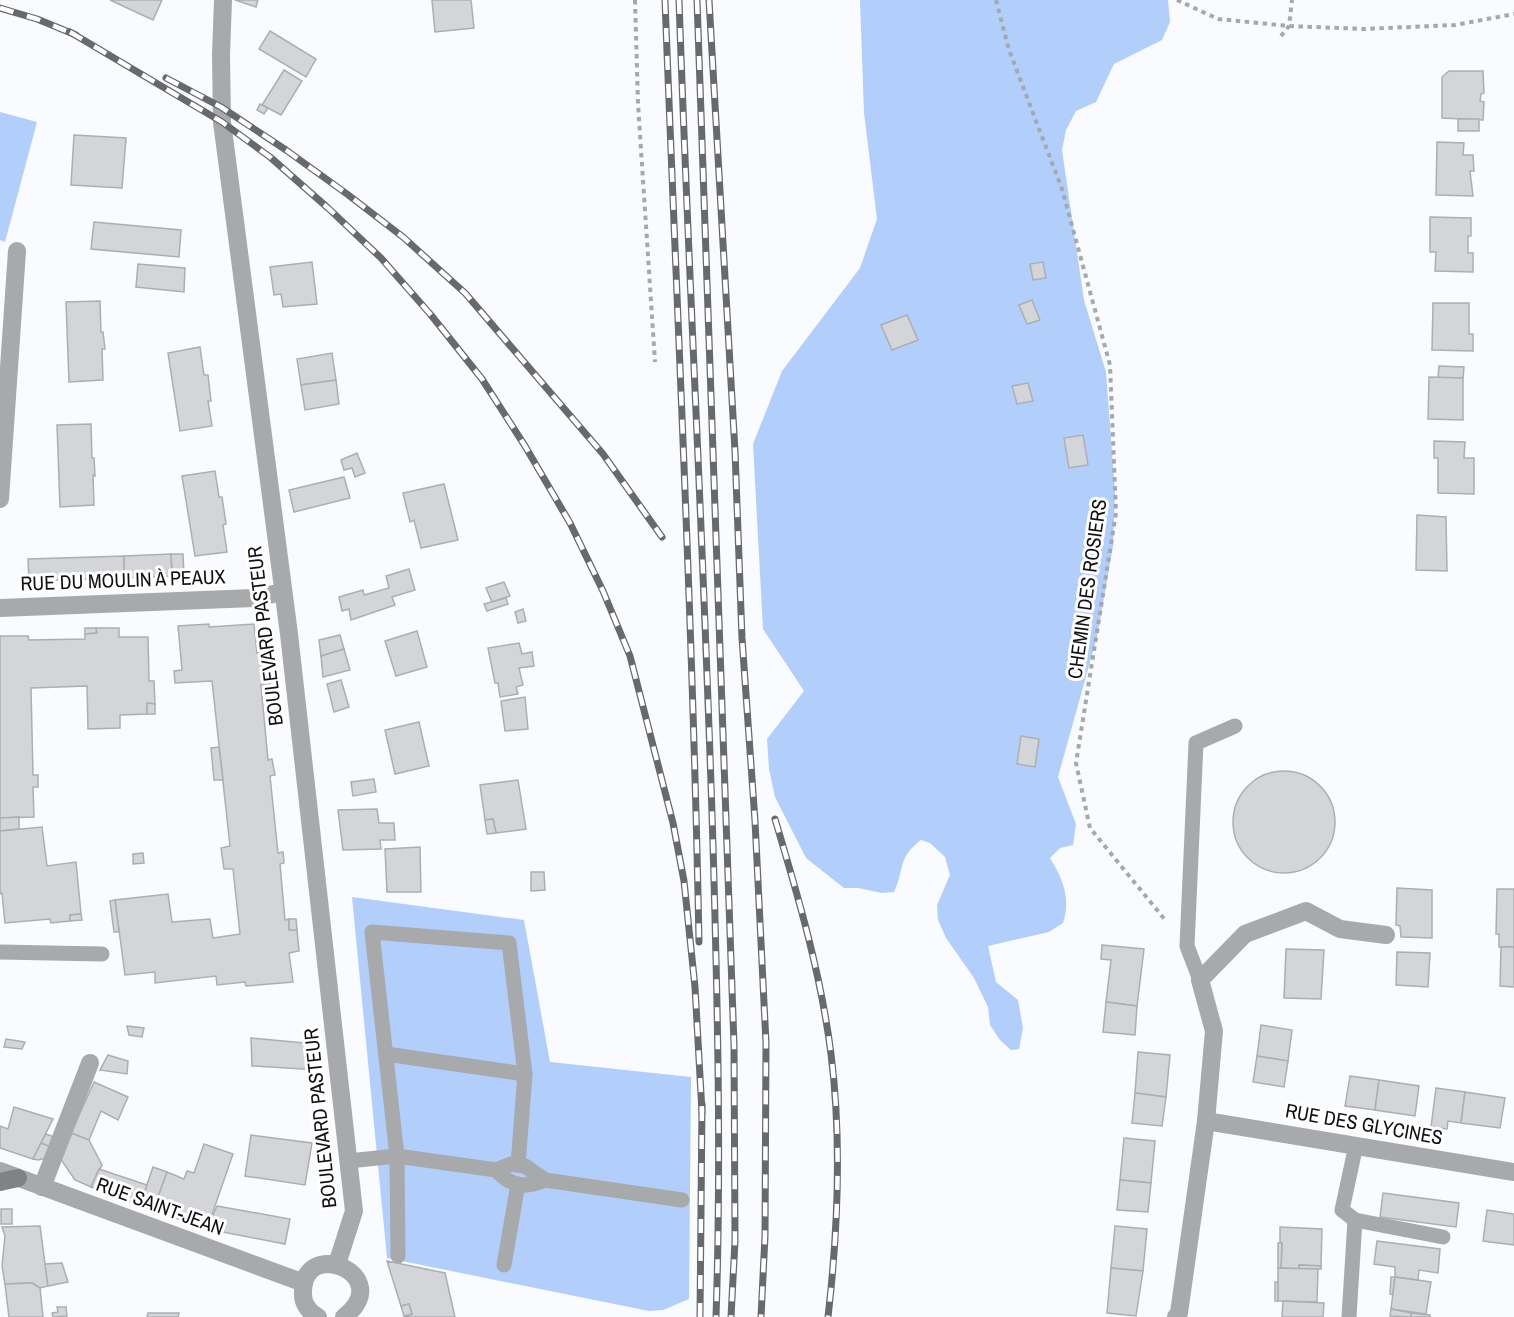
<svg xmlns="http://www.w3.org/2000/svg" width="1514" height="1317" font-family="'Archivo Narrow',sans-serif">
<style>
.green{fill:#b2cefb}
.building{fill:#d3d5d8;stroke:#acaeb2;stroke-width:1.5}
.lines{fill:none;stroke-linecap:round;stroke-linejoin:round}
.path{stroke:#a6a8ab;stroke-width:4;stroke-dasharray:4.5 4.5;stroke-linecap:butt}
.service{stroke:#a8a9ab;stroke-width:15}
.minor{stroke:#a8a9ab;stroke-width:18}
.tertiary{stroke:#a8a9ab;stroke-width:18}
.secondary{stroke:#808284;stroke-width:18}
.rail-casing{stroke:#68696b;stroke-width:7}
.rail{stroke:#fff;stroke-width:4.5;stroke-dasharray:14;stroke-linecap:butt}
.labels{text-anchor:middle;stroke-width:6;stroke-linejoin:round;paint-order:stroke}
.street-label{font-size:20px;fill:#111113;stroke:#fff}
</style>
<rect width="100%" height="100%" fill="#f9fbff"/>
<g class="green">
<path d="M860,0H1168L1170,22L1162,40L1114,64L1096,102L1076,111L1066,130L1062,150L1084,300L1106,372L1115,492L1113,546L1097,637L1058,777L1076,824L1073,845L1060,848L1050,858C1063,879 1071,899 1063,923L1049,932L988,946L996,982L1018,1000L1023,1028L1019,1049L1011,1050L1000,1040L990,1025L988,1007L974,978L946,938L938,920L937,905L950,875L945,857L930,843L921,840C897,858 905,869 894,892L882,893L858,888H844L806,858L775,797L769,769L767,739L804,691L763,629L753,444L782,371L860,268L877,219L864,113Z"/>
<path d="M0,112L37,122L5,242L0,240Z"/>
<path d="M352,897L524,920L550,1062L691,1077L689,1299L663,1310L649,1311L387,1258Z"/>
</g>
<g class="building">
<path d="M110,0H162L153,20Z"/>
<path d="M235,0H258L256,7Z"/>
<path d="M432,0H471L474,28L435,32Z"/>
<path d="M270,31L316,59L306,77L259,49Z"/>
<path d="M284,70L302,81L281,115L262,105Z"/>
<path d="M1449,71H1483L1484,93L1481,94L1480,101L1484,102L1483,120L1442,118V77Z"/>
<path d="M260,104L268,108L264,114L257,110Z"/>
<rect x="1458" y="119" width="21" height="12"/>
<path d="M74,135L126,138L122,188L71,185Z"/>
<path d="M1437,142L1464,143L1463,155H1473L1474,171H1470L1473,196L1436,195Z"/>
<path d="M1430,217L1471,218V236H1468V253H1473V272L1435,271L1436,252H1430Z"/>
<path d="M94,222L181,230L179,257L91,249Z"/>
<path d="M312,262L317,304L283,307L281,294L274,295L270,267Z"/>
<path d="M1043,262L1046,278L1033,280L1030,264Z"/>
<path d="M138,264L185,268L184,292L136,287Z"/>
<path d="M1032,300L1040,320L1027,324L1019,305Z"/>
<path d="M100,301L101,332H103L105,349H102L103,380L69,382L66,302Z"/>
<path d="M1433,303H1469V334H1473V351L1432,350Z"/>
<path d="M907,315L918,340L892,350L881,325Z"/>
<path d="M200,347L204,375H208L211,401H208L212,426L180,431L168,353Z"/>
<path d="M332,353L336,380L301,385L297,359Z"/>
<path d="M1439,366L1464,367L1463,378H1438Z"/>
<path d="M1429,377L1463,378V420L1428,419Z"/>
<path d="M336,380L339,404L305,410L301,385Z"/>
<path d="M1028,383L1033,401L1017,404L1012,386Z"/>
<path d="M91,424L92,458H94L95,476L93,475L94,505L60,507L57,425Z"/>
<path d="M1083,435L1088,465L1069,468L1064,438Z"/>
<path d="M1434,441L1465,442L1464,458H1474V494L1438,493V458H1434Z"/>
<path d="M357,453L365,473L355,477L352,468L344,470L341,460Z"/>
<path d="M215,471L219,497H222L226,524L223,525L227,552L195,556L182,476Z"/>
<path d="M344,477L350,498L294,512L289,490Z"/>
<path d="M444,484L458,540L421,548L414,520L410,522L403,493Z"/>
<path d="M1417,515L1446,517L1447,571L1416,570Z"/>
<path d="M171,554H183L184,576H172Z"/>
<path d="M171,554L172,576L124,578V556Z"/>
<path d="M124,556V578L29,581L28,559Z"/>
<path d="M409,569L415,590L392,597L395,605L351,620L349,609L342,611L339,597L363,590L364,595L389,588L386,576Z"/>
<path d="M504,582L510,596L492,602L486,588Z"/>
<path d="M506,598L508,604L487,611L484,604Z"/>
<path d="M523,609L526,621L518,623L515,612Z"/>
<path d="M209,624V627L254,624L257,653L267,652L269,674H262L264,685H261L268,760L272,759L275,775L270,776L278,853L283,852L284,863L280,864L285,920L289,919V930H297L299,951L289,953L293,982L246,986L245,982L217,985L216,976L155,983V972L125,975L115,900L168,894L172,922L210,919L213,938L240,934L233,869H224L221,848L230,846L212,681L175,683L174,671L182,670L178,626Z"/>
<path d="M85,628H96L97,633L85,634Z"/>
<path d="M96,628H119V637H148L149,681H154L155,704L147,703V714L120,715V728L88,729L87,686L31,688L33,775H38V787H33L34,817L0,818V636H28L29,640L85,639V634L97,633Z"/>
<path d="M417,631L427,667L396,676L385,641Z"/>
<path d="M340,635L344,649L321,656L319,640Z"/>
<path d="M519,643L522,654L532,652L534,666L519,668L523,685L516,687L518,694L500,697L498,683H495L488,648Z"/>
<path d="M344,649L350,670L323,677L321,656Z"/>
<path d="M262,674H269L270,685H264Z"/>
<path d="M341,680L349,707L334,712L327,684Z"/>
<path d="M525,697L528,729L505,731L501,701Z"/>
<path d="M147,703L155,704V714H147Z"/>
<path d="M419,722L429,766L395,774L385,730Z"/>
<path d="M1021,736L1039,739L1035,767L1017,764Z"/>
<path d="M219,747L223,780H214L211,748Z"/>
<circle cx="1284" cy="822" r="51"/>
<path d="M374,779L376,792L353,796L351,782Z"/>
<path d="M518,780L526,829L496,833L493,819L485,820L480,785Z"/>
<path d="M377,809L379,823H394L395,840H380L381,849L343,850L338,810Z"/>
<path d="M19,817V829L0,831V818Z"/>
<path d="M493,819L496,833L487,834L485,820Z"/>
<path d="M42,827L47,866L76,862L81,914L70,915V921L51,923L50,919L5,923L2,893L0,894V831Z"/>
<path d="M420,847L421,892H387L385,849Z"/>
<path d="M143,853L144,863L133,864V854Z"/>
<path d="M531,872H544L545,890L531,891Z"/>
<path d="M1397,888L1432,890V938L1401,937L1400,926L1396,925Z"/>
<path d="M1497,889H1514V947H1499V934H1496Z"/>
<path d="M115,900L119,932H114L110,901Z"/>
<path d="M81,914L82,920L70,921V915Z"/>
<path d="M289,919H296L297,930H289Z"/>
<path d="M1102,945L1144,949L1137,1006L1106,1002L1111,960L1101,959Z"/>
<path d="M1501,947H1514V987L1500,986Z"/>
<path d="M1286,949L1324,950L1321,999L1284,998Z"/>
<path d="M1397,952L1430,953L1428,987L1396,985Z"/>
<path d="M1106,1002L1137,1006L1135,1035L1103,1032Z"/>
<path d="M1261,1025L1292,1030L1288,1061L1257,1056Z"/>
<path d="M127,1026L144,1028L142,1037L129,1035Z"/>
<path d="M251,1038L315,1044L318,1070L252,1066Z"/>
<path d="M6,1039L25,1042L22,1049L4,1047Z"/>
<path d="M1138,1052L1170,1055L1166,1097L1135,1093Z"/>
<path d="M108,1055L128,1061L127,1074L100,1070Z"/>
<path d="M1257,1056L1288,1061L1284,1087L1253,1082Z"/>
<path d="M1350,1076L1379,1080L1375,1110L1345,1106Z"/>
<path d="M1379,1080L1419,1086L1415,1116L1375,1110Z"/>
<path d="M94,1082L128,1097L118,1120L101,1111L89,1140L71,1133Z"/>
<path d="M1436,1088L1465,1092L1461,1123L1448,1121L1447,1129L1431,1127Z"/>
<path d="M1465,1092L1505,1098L1500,1128L1461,1123Z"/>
<path d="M1135,1093L1166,1097L1162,1126L1132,1123Z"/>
<path d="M14,1107L53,1119L33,1159L0,1148V1126L8,1129Z"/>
<path d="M71,1133L89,1140L102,1165L91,1187L75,1180L60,1158Z"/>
<path d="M46,1134L54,1137L50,1147L41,1143Z"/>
<path d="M251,1135L312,1143L305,1185L245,1176Z"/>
<path d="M1124,1138L1155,1141L1151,1183L1120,1180Z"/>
<path d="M41,1143L51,1147L46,1158L38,1160L33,1159Z"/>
<path d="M204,1144L233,1154L207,1229L153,1210L167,1172L184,1179L187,1171L194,1173Z"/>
<path d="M153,1167L167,1172L153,1210L140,1205Z"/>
<path d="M99,1169L147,1185L140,1205L91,1187Z"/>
<path d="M1120,1180L1151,1183L1148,1212L1117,1210Z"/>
<path d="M1383,1193L1459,1203L1456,1227L1380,1217Z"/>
<path d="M217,1206L290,1219L285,1244L207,1229Z"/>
<rect x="1" y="1209" width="11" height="15"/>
<path d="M1487,1210L1514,1214V1245L1483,1241Z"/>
<path d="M40,1226L48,1286L40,1288L32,1283L5,1284L2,1266L5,1236L2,1227Z"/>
<path d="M1115,1226L1147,1229L1143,1271L1111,1268Z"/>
<path d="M1280,1227L1322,1229L1321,1266L1299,1265V1269L1281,1268L1282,1243L1280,1242Z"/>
<path d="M1377,1241L1440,1249L1438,1273L1419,1270L1418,1280L1395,1277V1267L1374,1264Z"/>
<path d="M1278,1243H1282L1281,1268H1278Z"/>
<path d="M387,1261L445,1273L455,1317H404L412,1314L409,1304L401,1306Z"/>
<path d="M62,1263L68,1282L48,1286L45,1264Z"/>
<path d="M1299,1265L1321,1266V1269H1299Z"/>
<path d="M1111,1268L1143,1271L1136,1316L1107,1313Z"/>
<path d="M1278,1268L1318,1269L1317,1302L1278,1301Z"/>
<path d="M1391,1277H1395L1393,1295L1390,1294Z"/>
<path d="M1395,1277L1431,1282L1426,1314L1391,1309Z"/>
<rect x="1275" y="1282" width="3" height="19"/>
<path d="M32,1283L40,1288L43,1317H9L5,1284Z"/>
<path d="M1283,1301L1324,1303L1323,1317H1282Z"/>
<path d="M409,1304L412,1314L404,1316L401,1306Z"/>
<path d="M57,1307H66L67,1316L53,1317L52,1313L58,1312Z"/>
<path d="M1391,1309L1411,1313V1317L1390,1316Z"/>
<path d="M148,1313H179L178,1317H147Z"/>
<path d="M1411,1313L1430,1315V1317H1411Z"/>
</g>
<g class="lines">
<g class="path">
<path d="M635,0L638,104L655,362"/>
<path d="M996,0L1009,50L1062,189L1110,365L1116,513L1076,763L1090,828L1166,921"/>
<path d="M1177,0L1218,19L1289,26L1364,29L1455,25L1514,14"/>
<path d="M1281,36L1289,26L1292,0"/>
</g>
<g class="service">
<path d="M0,952L102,954"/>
<path d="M1200,980L1187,946L1196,743L1235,726"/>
<path d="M386,1054L525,1074"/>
<path d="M1356,1145L1342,1210L1355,1220L1443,1237"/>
<path d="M348,1161L397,1156L496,1170"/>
<path d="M545,1180C524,1189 511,1186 496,1170L511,1164L525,1166L545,1180L682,1200"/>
<path d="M398,1256L397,1156L372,932L509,943L525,1074L518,1165"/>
<path d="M504,1265L518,1184"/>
<path d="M1349,1317L1355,1220"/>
</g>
<g class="minor">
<path d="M223,0L221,55L222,122L289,634L354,1211L337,1264"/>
<path d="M0,499L17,251"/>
<path d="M0,608L254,598L283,592"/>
<path d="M1206,1121L1514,1172"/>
<path d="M42,1187L90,1063"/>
<path d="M1176,1317L1179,1313L1206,1121L1214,1031L1200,980L1245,934L1306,911L1340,929L1386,935"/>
</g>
<g class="tertiary">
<path d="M0,1171L304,1283"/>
<path d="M318,1317C310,1313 303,1304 303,1295C300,1234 398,1275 344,1317"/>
</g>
<path class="secondary" d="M0,1182L18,1178"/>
<g class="rail-casing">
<g id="rail">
<path d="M665,0C677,314 693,628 699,942"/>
<path d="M679,0C689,293 706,587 714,880C718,1026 721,1171 716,1317"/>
<path d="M697,0L734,1045L735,1241L731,1317"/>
<path d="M709,0L735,451L742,638L755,821L766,1043L765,1236L761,1317"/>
<path d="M0,8L37,19L76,35"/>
<path d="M70,32L222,122L270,157L328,208L381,258L431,315L482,379L525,446L570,523L603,591L630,656L673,823L684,881L695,987L702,1112"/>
<path d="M166,78L221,107L286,150L347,194L403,237L465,293L603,454L662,537"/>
<path d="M775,819C798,896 821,974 831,1054C842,1141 838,1230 828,1317"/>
<path d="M700,1317L702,1104"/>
</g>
</g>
<use href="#rail" class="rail"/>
</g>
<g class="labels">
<g class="street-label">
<text transform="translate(123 580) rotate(-2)" y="7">RUE DU MOULIN À PEAUX</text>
<text transform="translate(1087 589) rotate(-82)" y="7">CHEMIN DES ROSIERS</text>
<text transform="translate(265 636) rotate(-97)" y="7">BOULEVARD PASTEUR</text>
<text transform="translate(320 1118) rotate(-96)" y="7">BOULEVARD PASTEUR</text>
<text transform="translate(1364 1124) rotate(10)" y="7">RUE DES GLYCINES</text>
<text transform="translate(160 1206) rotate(20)" y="7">RUE SAINT-JEAN</text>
</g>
</g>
</svg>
